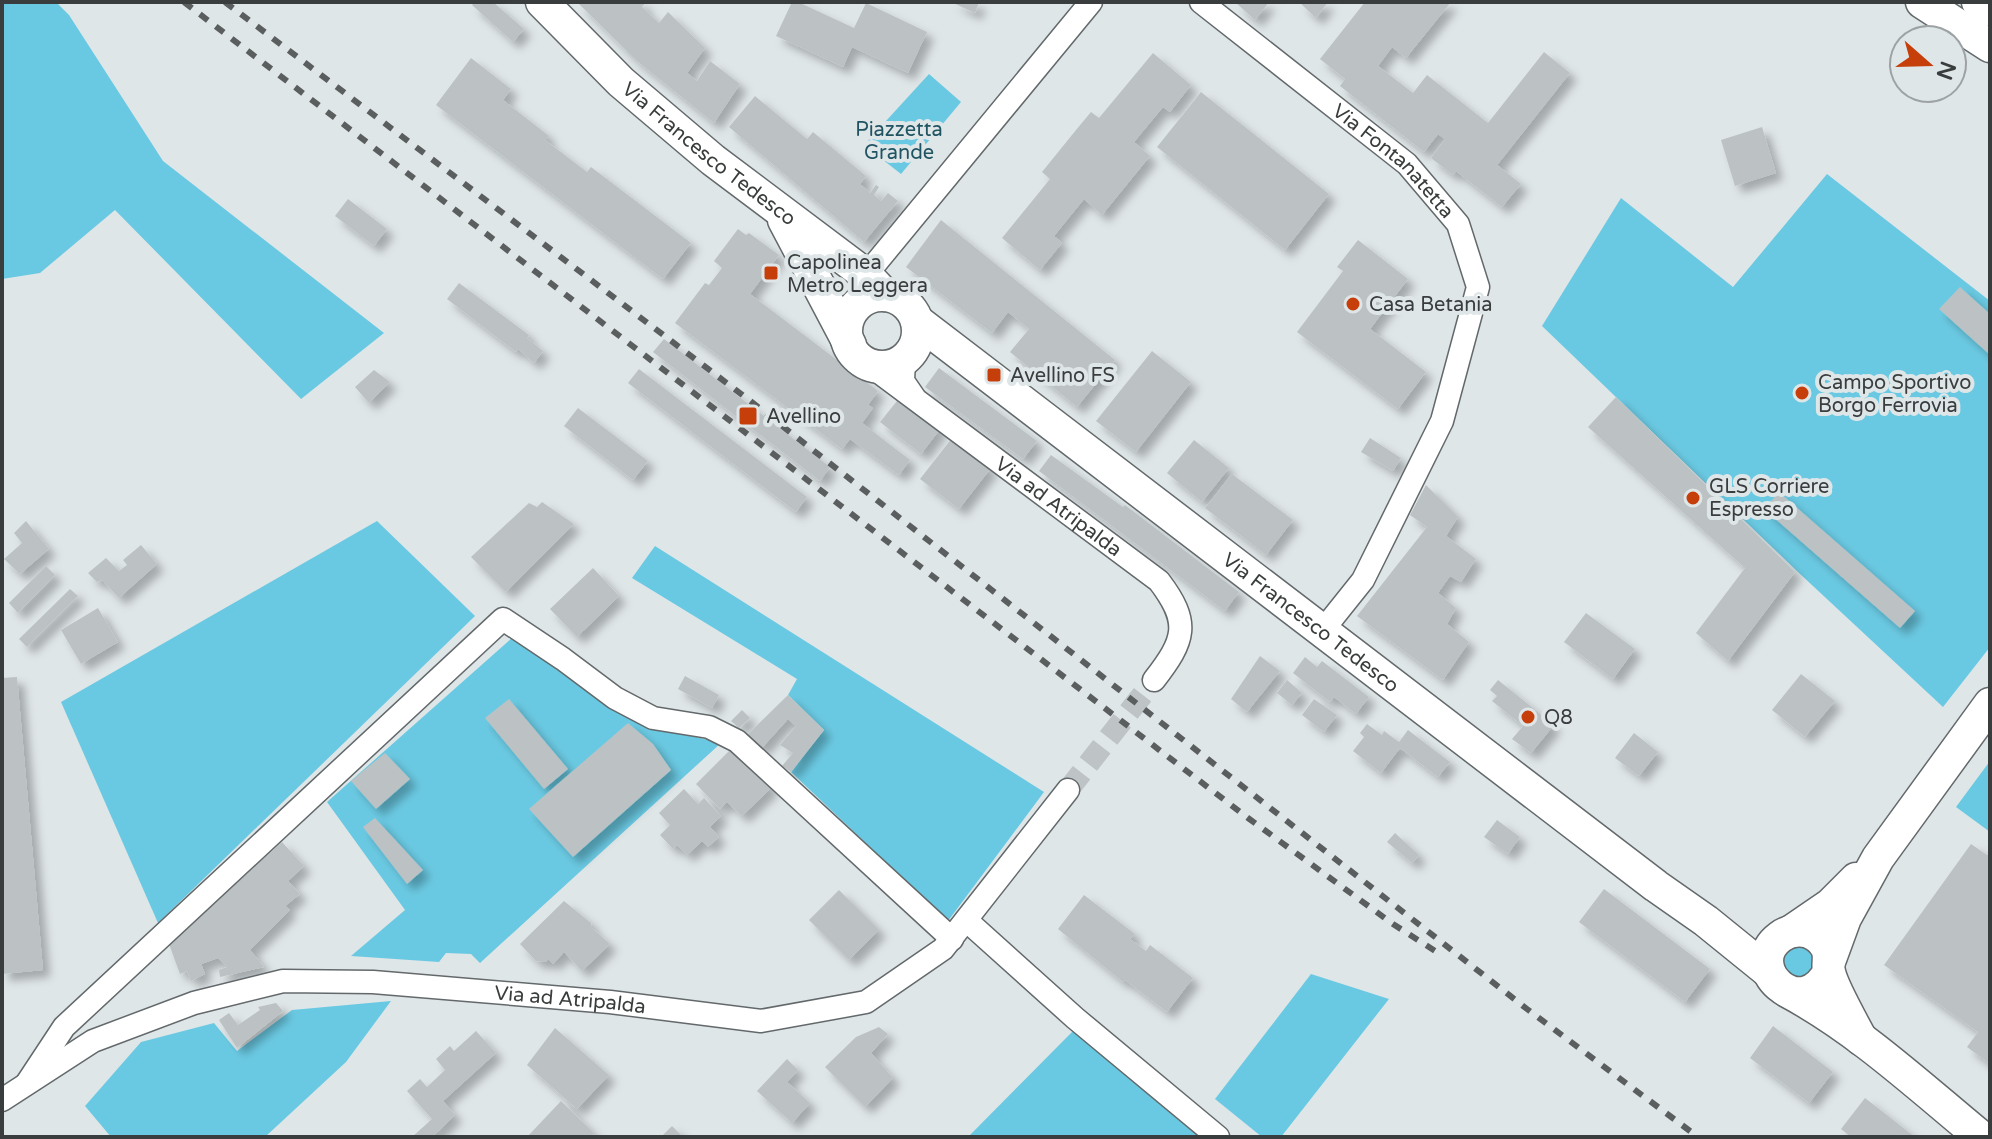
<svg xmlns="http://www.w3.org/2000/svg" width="1992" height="1139" font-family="'Varela Round',sans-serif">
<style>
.green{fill:#6ac9e2}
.building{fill:#bcc2c4;filter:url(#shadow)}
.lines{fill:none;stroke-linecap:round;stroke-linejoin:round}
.street-tunnel{stroke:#bec4c6;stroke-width:22;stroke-dasharray:22 11;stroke-linecap:butt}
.street-casing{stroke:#63696b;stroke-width:25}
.secondary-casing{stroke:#63696b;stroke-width:35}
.street{stroke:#fff;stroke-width:22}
.secondary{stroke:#fff;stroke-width:32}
.rail{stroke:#5b5e5f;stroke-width:6;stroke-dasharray:10 10;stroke-linecap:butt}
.poi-dot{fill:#c63f0a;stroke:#dfe6e8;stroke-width:3}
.labels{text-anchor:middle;stroke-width:8;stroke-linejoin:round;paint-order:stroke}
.park-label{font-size:20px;fill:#205462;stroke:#dfe6e8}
.street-label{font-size:20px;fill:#3a3d3d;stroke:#dfe6e8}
.poi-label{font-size:20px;fill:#3a3d3d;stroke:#dfe6e8;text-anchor:start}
</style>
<defs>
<filter id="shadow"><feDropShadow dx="7" dy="7" stdDeviation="4" flood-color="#0004"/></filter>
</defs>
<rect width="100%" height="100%" fill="#dfe6e8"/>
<g class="green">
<path d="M2,2H56L69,15L163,161L384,333L301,399L115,210L40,273L2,279Z"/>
<path d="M929,74L961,102L901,174L864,145Z"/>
<path d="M1827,174L1990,301V647L1943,707L1799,573L1542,326L1621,198L1733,287Z"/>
<path d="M377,521L475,616L158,923L61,702Z"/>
<path d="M655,546L1044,792L948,921L791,772L824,730L788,695L797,679L632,578Z"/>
<path d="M513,637L654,727L721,743L480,963L471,954L446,953L439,962L351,956L405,910L327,802Z"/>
<path d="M1990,761V832L1956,807Z"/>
<path d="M1793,944L1813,949L1816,969L1798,980L1782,968V954Z"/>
<path d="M1311,974L1389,999L1281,1137H1262L1215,1099Z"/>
<path d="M391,1001L346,1062L265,1137H111L85,1106L141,1042L214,1023L237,1051L292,1010Z"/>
<path d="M1075,1029L1200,1137H968Z"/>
</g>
<g class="building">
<path d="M475,2H493L524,29L513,42L472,5Z"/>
<path d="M577,2H646L642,7L659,23L668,12L705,48L687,73L697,81L710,61L740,84L714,123L637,61Z"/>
<path d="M792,2H798L854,28L866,3L927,32L908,73L852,47L843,67L776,36Z"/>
<path d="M951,2H979L975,13Z"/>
<path d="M1235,2H1269L1255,20Z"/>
<path d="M1299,2H1328L1316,18Z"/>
<path d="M1365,2H1451L1406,58L1392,47L1378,66L1413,93L1427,75L1488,123L1544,52L1570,73L1497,165L1521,184L1502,207L1456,171L1453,175L1431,158L1445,139L1438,134L1424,152L1340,86L1345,79L1320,59Z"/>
<path d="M1153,53L1191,85L1170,112L1163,107L1134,142L1150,156L1102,215L1084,199L1054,236L1062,243L1040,270L1002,238L1050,179L1042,172L1076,130L1091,112L1099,118Z"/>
<path d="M471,58L511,89L503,100L549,136L545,140L587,172L591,167L691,243L663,279L436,105Z"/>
<path d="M1201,92L1329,194L1285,250L1157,147Z"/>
<path d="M755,96L807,139L813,132L866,176L860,184L870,193L876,185L879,187L874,195L881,201L888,193L898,201L864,242L729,127Z"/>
<path d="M1762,127L1776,173L1735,186L1721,140Z"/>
<path d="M348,199L387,229L374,246L335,216Z"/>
<path d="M941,220L1115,360L1077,407L1010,352L1029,329L1008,312L992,333L906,267Z"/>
<path d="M738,229L746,235L749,233L779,255L750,294L878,391L868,405L873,408L862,423L910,460L899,475L850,439L842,449L675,323L705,283L709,285L722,268L714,261Z"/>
<path d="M1358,240L1408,279L1370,329L1426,372L1398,409L1297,332L1343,271L1337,267Z"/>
<path d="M459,283L529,335L527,338L543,351L534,363L518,349L516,352L447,299Z"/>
<path d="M1960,287L1990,314V355L1939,309Z"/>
<path d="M664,339L830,467L820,481L653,352Z"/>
<path d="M1152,351L1191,382L1136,452L1096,421Z"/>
<path d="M939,368L1037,441L1023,459L925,387Z"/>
<path d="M639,369L807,497L796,512L628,383Z"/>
<path d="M374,370L390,382L369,403L355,387Z"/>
<path d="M901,396L941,428L921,454L880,422Z"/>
<path d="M1616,397L1795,572L1728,661L1696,633L1745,568L1588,427Z"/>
<path d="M578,408L648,461L633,480L564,426Z"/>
<path d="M952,438L991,468L959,509L920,479Z"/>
<path d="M1370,438L1401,458L1393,471L1361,452Z"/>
<path d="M1194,440L1229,468L1202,502L1167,473Z"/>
<path d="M1051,455L1123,507L1125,505L1239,592L1225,611L1039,471Z"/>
<path d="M1232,474L1293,520L1266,555L1205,508Z"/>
<path d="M1426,485L1458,517L1446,536L1476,559L1461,582L1450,576L1438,593L1456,608L1447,624L1469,642L1443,680L1357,616L1427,527L1410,515Z"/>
<path d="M1779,492L1915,611L1900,628L1764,509Z"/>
<path d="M542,502L574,524L506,592L471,557L529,503L537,507Z"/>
<path d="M26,521L49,549L20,574L4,559L22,543L14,533Z"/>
<path d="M141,545L157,564L119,598L102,580L97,582L88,573L106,558L119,571L127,565L123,560Z"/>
<path d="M46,566L55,575L18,613L9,603Z"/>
<path d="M593,568L619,596L577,637L550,609Z"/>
<path d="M70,589L78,596L27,647L19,639Z"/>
<path d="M98,608L118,642L81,664L61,630Z"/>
<path d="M1586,613L1635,649L1613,679L1564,642Z"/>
<path d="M1260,656L1280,671L1247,712L1231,699Z"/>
<path d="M1305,657L1317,667L1322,661L1369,697L1356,714L1334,697L1330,702L1293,673Z"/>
<path d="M1801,674L1835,701L1805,737L1772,710Z"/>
<path d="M685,676L719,695L712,708L678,689Z"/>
<path d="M17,677L43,970L2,974V678Z"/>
<path d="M1287,680L1302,693L1292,705L1277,693Z"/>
<path d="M1498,680L1554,725L1531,753L1512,739L1523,726L1492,701L1497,696L1490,690Z"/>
<path d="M788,695L824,730L791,772L782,766L793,753L780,745L796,726L788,719L760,750L745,737Z"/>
<path d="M509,699L568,769L544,789L485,718Z"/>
<path d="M1314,699L1337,715L1324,732L1302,715Z"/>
<path d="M742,710L750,718L739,728L731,721Z"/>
<path d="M628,723L653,744L671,770L573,857L529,809Z"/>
<path d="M1367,724L1382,735L1384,731L1399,742L1408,730L1450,762L1438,777L1400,748L1381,773L1353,751L1364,737L1360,733Z"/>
<path d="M1634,733L1658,752L1639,776L1615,758Z"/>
<path d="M733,747L772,787L742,816L727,802L720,809L696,784Z"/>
<path d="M385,753L410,779L376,809L351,781Z"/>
<path d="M684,789L698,804L704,798L721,816L710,827L719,837L708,847L702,841L687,855L677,845L673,849L660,835L670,825L659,813Z"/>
<path d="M375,818L423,870L407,884L363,827Z"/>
<path d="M1497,820L1520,837L1508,854L1484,837Z"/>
<path d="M1395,833L1419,855L1412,863L1387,842Z"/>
<path d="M282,842L304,866L288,881L300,894L285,906L290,910L250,950L264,967L220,977L219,970L227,967L218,958L201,964L205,974L191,981L187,971L180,974L169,944Z"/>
<path d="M1971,844L1990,857V1064L1967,1047L1978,1032L1884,965Z"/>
<path d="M1604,889L1710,969L1685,1002L1579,922Z"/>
<path d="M839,890L879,930L849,960L809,920Z"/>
<path d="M1084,895L1135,934L1130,939L1146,951L1150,945L1193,978L1167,1012L1125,980L1123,982L1058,929Z"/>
<path d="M564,901L591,923L592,928L610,944L582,971L564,952L553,964L548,959L546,962L536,961L520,944Z"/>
<path d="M276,1003L283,1011L237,1048L219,1020L229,1013L238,1025L260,1010L258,1007Z"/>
<path d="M1773,1026L1833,1072L1809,1103L1750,1058Z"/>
<path d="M879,1027L888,1034L871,1053L893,1078L865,1107L825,1067L856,1037Z"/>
<path d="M555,1028L609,1075L577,1109L527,1065Z"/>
<path d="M476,1031L496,1053L443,1101L455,1115L434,1135L435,1137H412L432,1119L407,1091L420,1079L427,1087L445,1070L436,1059L450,1046L454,1051Z"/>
<path d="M787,1059L798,1070L787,1082L810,1103L792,1123L757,1091Z"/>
<path d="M1865,1098L1915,1137H1851L1841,1129Z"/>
<path d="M561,1101L594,1133L591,1137H527Z"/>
<path d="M672,1126L683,1137H666L663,1135Z"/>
</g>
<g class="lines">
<path class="street-tunnel" d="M1068,790L1154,680"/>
<g class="street-casing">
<g id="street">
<path id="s1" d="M1201,2L1407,164L1458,224L1478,287L1442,421L1363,580L1323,630"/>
<path d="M866,275L1091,2"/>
<path d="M904,360L903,381L914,397"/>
<path id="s2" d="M868,364L1159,581C1191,623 1185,640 1154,680"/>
<path d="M966,920L1075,1018L1218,1137"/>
<path d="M27,1083L64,1027L503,619L563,659L615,698L653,718L709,727L737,741L952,939"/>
<path id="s3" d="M2,1100L93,1041L194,1003L283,981L373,982L610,1002L761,1021L866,1002L943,949L1068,790"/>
</g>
</g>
<g class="secondary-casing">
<g id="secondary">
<path id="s4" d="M542,2L621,82L713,160L866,275L885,295"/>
<path d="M1922,2L1990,46"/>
<path d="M1978,2L1990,10"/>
<path d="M784,220L850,345"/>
<circle cx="882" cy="331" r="36"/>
<path id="s5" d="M917,321L1656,886L1706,921L1769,972"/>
<path d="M1792,931L1830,905L1856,879"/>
<path d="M1830,959L1845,918L1878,858L1990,704"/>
<path d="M1829,972C1800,1025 1741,966 1780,937C1788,931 1799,929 1809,932C1817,935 1823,940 1827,948C1831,957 1827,964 1829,972C1832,987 1853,1024 1861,1039"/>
<path d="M1787,991C1858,1029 1919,1086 1981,1137"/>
</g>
</g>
<use href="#street" class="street"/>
<use href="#secondary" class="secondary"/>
<g class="rail">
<path d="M184,2L1248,818L1393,924L1443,956"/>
<path d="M225,2L749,400L1527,1009L1698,1137"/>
</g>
</g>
<g class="poi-dot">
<rect x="763" y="265" width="16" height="16" rx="4"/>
<circle cx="1353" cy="304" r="8"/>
<rect x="986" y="367" width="16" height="16" rx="4"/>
<circle cx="1802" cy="393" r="8"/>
<rect x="738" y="406" width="20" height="20" rx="4"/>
<circle cx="1693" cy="498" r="8"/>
<circle cx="1528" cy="717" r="8"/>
</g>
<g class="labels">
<g class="park-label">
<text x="899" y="136">Piazzetta<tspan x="899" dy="23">Grande</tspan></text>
</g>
<g class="street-label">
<text dy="7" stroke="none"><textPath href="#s4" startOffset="226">Via Francesco Tedesco</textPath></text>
<text dy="7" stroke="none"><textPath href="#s1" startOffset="250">Via Fontanatetta</textPath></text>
<text dy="7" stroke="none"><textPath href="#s2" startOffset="238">Via ad Atripalda</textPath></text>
<text dy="7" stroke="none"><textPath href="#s5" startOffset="496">Via Francesco Tedesco</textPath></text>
<text dy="7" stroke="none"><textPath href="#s3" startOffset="596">Via ad Atripalda</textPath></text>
</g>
<g class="poi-label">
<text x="787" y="269">Capolinea<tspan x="787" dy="23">Metro Leggera</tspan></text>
<text x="1369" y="311">Casa Betania</text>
<text x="1010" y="382">Avellino FS</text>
<text x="1818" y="389">Campo Sportivo<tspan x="1818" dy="23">Borgo Ferrovia</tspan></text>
<text x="766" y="423">Avellino</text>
<text x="1709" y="493">GLS Corriere<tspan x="1709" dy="23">Espresso</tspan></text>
<text x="1544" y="724">Q8</text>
</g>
</g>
<rect width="1992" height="1139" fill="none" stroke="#3a3d3d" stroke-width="8"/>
<g transform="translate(1928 64) rotate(110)"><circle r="38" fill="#dfe6e8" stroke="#9da2a4" stroke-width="2"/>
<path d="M0-6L14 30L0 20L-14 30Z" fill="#c63f0a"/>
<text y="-12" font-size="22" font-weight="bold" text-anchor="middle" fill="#3a3d3d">N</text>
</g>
</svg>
